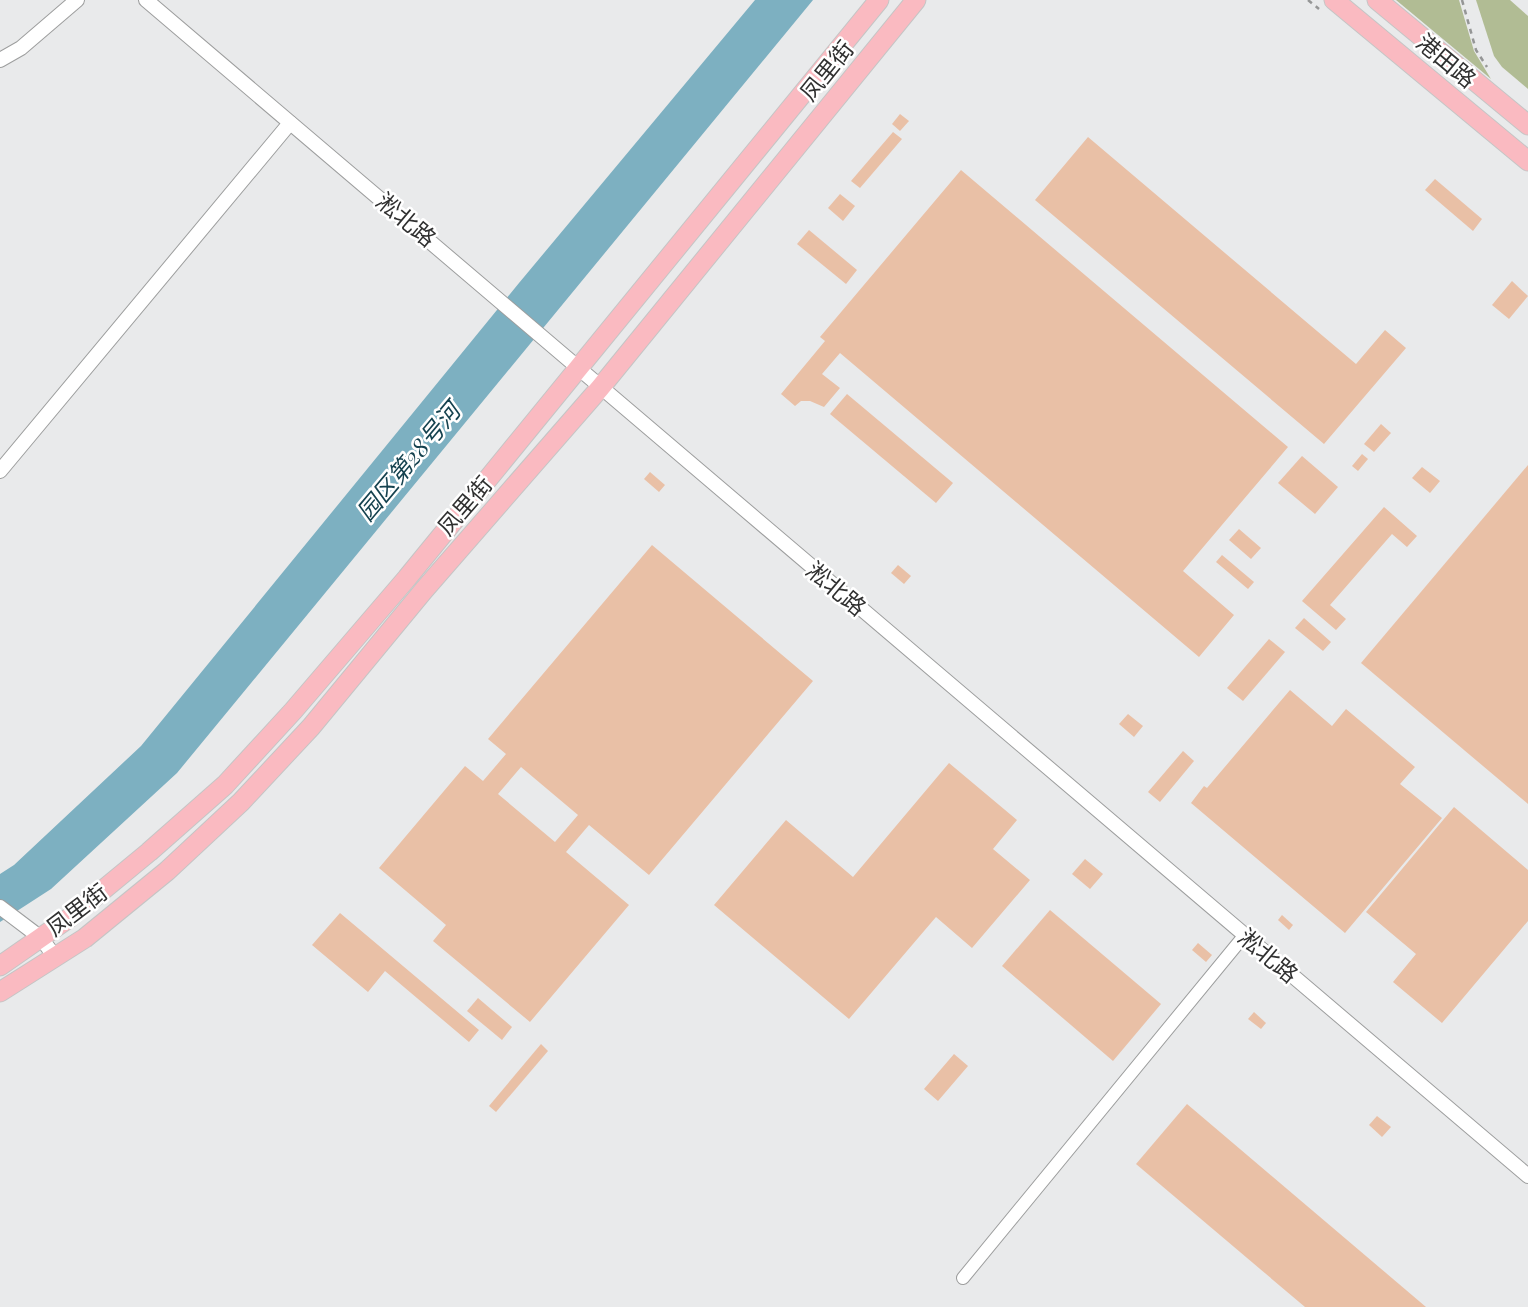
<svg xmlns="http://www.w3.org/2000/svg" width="1528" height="1307" font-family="'Playfair Display','Noto Sans SC',serif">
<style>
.green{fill:#b1bc94}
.water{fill:#7db0c1}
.building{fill:#e9c0a6;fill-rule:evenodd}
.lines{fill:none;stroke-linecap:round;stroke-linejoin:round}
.minor-casing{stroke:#9d9e9e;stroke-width:14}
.tertiary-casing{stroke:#9d9e9e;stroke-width:16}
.primary-casing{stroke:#c5c5c5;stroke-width:21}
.path{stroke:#959696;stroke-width:2.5;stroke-dasharray:5 5;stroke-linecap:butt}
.minor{stroke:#fff;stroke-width:12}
.tertiary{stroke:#fff;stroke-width:14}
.primary{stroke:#fabac1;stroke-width:19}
.labels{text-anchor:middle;stroke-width:5;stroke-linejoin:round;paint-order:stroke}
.street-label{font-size:23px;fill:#303030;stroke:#fff}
.water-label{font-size:24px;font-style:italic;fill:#15424f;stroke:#fff}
</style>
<rect width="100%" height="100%" fill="#e9eaeb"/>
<g class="green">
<path d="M1396,0H1459L1474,51L1491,79Z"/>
<path d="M1476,0H1510L1528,16V89L1502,67L1494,56Z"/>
</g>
<path class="water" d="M755,0H813L177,773L51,889L0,922V874L14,865L141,746L519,283Z"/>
<g class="building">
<path d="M900,114L909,121L900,131L892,124Z"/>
<path d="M893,132L902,139L860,188L851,181Z"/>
<path d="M1088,137L1356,364L1385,330L1406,348L1324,444L1035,200Z"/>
<path d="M961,170L1288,447L1183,571L1234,615L1199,657L840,353L822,374L840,388L824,407L810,401H801L795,406L781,394L825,341L820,337Z"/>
<path d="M1435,179L1482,219L1473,231L1425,190Z"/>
<path d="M840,194L855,206L843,221L828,208Z"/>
<path d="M809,230L857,270L846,284L797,244Z"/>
<path d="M1512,281L1528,296L1509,319L1492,305Z"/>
<path d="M847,394L953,483L936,503L830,414Z"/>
<path d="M1381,424L1391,433L1374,452L1364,444Z"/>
<path d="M1362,454L1368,459L1358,471L1352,466Z"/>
<path d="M1302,456L1338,487L1315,514L1278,483Z"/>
<path d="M1528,465V804L1361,663Z"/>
<path d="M1422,467L1440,481L1430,493L1412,478Z"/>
<path d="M650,472L665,485L659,492L644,479Z"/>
<path d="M1384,507L1417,536L1407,547L1392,534L1330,605L1346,619L1336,630L1302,601Z"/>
<path d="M1239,529L1261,548L1251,559L1229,540Z"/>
<path d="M652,545L813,681L649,875L589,825L566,852L629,905L530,1022L433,941L446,925L379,868L465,766L483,781L506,754L488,739ZM521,767L578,815L555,842L498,794Z"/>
<path d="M1222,555L1254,582L1248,589L1216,562Z"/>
<path d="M898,565L911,576L904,584L891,573Z"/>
<path d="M1304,618L1331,642L1323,651L1295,628Z"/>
<path d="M1269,639L1285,652L1243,701L1227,688Z"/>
<path d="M1290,690L1332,726L1346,709L1415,767L1400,784L1442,818L1345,933L1191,803L1204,786L1207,788Z"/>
<path d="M1128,714L1143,726L1134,737L1119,724Z"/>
<path d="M1183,751L1194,761L1160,802L1148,792Z"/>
<path d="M949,763L1017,820L993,849L1030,880L972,948L936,917L849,1019L714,905L786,820L853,877Z"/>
<path d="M1454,807L1528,870V921L1442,1023L1393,982L1416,954L1366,912Z"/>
<path d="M1085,859L1103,874L1090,889L1072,874Z"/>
<path d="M1050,910L1161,1004L1113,1061L1002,966Z"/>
<path d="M340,913L479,1030L469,1042L385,971L368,992L312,945Z"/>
<path d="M1282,915L1293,925L1289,930L1278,920Z"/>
<path d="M1198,943L1212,955L1206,962L1192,950Z"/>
<path d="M478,998L512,1027L502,1040L467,1011Z"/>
<path d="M1254,1012L1266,1023L1261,1029L1248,1019Z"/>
<path d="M541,1044L548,1051L496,1112L489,1106Z"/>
<path d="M954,1054L968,1066L938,1101L924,1089Z"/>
<path d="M1187,1104L1426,1307H1305L1136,1164Z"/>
<path d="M1377,1116L1391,1127L1382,1137L1369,1125Z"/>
</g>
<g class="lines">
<g class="minor-casing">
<path id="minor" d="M963,1278L1244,936"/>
</g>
<g class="tertiary-casing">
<g id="tertiary">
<path d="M146,0L1528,1176"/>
<path d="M0,60L21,48L77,0"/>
<path d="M0,471L290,123"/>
<path d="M0,907L41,938L55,957"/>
</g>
</g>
<g class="primary-casing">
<g id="primary">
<path d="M1334,0L1528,161"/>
<path d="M1377,0L1528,125"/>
<path d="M0,966L69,918L149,852L225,785L293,711L407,578L879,0"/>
<path d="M0,992L85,938L167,871L241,802L311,727L424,590L600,388L916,0"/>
</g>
</g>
<g class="path">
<path d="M1308,0L1319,9"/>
<path d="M1462,0L1476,50L1487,67"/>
</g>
<use href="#minor" class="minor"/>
<use href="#tertiary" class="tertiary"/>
<use href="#primary" class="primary"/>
</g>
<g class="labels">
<g class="street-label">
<text transform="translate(1446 61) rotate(40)" y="8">港田路</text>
<text transform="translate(827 71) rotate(-51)" y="8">凤里街</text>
<text transform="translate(406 220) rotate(40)" y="8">淞北路</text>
<text transform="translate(465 506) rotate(-49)" y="8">凤里街</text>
<text transform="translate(836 589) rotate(40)" y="8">淞北路</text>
<text transform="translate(77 910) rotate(-37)" y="8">凤里街</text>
<text transform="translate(1268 956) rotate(40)" y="8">淞北路</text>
</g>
<g class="water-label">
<text transform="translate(409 462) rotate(-50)" y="8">园区第28号河</text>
</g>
</g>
</svg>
